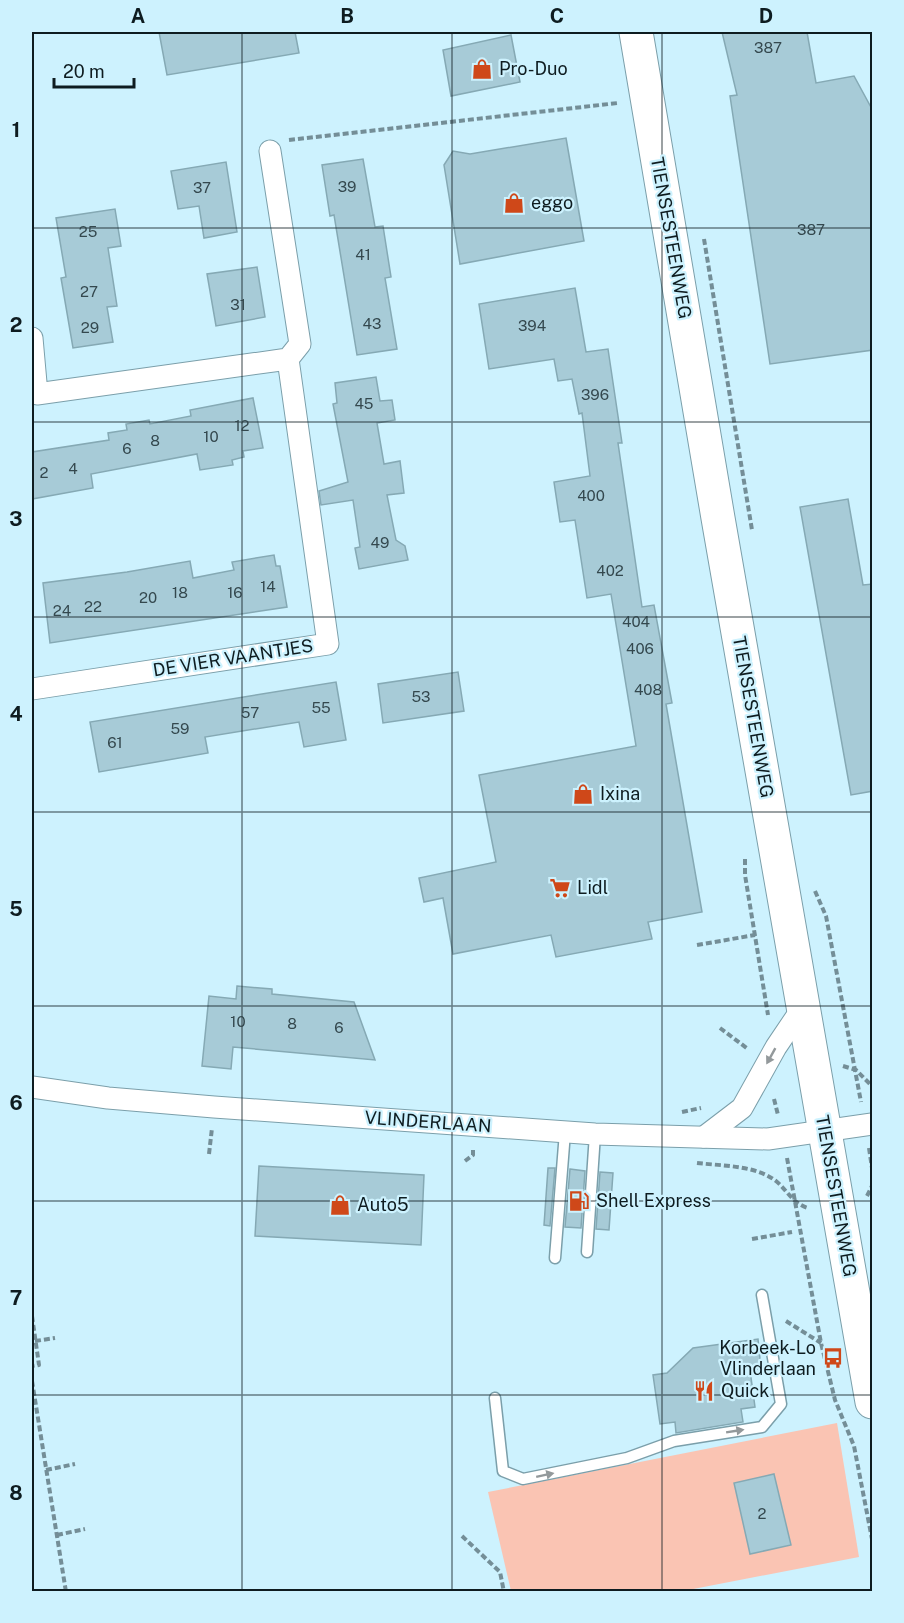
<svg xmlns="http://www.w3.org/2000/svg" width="904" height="1623" font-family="'Public Sans',sans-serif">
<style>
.green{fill:#fac4b3}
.building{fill:#a7cbd7;stroke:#85a9b4;stroke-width:1.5}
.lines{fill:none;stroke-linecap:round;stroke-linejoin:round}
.service-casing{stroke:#7b9faa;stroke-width:13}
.minor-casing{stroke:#7b9faa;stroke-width:23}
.primary-casing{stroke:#7b9faa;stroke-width:35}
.path{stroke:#748e97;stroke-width:4;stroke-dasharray:6 3;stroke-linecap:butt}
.service{stroke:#fff;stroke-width:10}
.minor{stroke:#fff;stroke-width:21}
.primary{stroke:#fff;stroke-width:33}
.oneway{fill:#93999b}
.grid{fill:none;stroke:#0e1c20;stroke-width:1.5;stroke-opacity:0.55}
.labels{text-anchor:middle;stroke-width:4.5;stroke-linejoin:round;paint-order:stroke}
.number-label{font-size:15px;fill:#34484e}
.poi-label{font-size:18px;fill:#0e1c20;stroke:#cdf2fe;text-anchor:start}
.street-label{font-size:18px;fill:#0e1c20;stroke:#cdf2fe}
.neatline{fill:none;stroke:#0e1c20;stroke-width:2}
.grid-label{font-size:20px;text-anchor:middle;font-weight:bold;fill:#0e1c20}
</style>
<rect width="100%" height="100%" fill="#cdf2fe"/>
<path class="green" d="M837,1423L859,1557L683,1591H511L488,1492Z"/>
<g class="building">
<path d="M159,32H295L299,53L167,75Z"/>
<path d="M722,32H807L816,83L854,76L873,111V350L770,364L730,96L737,95Z"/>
<path d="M511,35L520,82L451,96L443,50Z"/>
<path d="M566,138L584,241L460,264L444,165L453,151L470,154Z"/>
<path d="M363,159L375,227L383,226L391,277L385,278L397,349L357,355L334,215L330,216L322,165Z"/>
<path d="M226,162L237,232L204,238L199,206L178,209L171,171Z"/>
<path d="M115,209L121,246L108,248L117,306L107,307L113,342L73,348L61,278L66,277L56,218Z"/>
<path d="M257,267L265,317L216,326L207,274Z"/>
<path d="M575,288L586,352L608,349L622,443H618L642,607L654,605L672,703L666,704L702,912L648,922L652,939L556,957L551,935L453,954L443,898L424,902L419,878L496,862L479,775L636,746L611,594L587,598L575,520L560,522L554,482L590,476L582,413L579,414L572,379L558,381L554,359L489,369L479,304Z"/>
<path d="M376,377L380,401L392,400L395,420L377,423L384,464L400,461L404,493L387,495L396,540L405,546L408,560L359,569L355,548L360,547L353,500L321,505L319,491L348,482L333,404L337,403L335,383Z"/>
<path d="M253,398L263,448L243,451L244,457L232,460L233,465L200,470L197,454L91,474L93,488L32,499V452L109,440L108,433L127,430L126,424L149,420L150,424L191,416L190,410Z"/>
<path d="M848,499L863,585L873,584V791L851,795L800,507Z"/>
<path d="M274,555L276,566H280L287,607L50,643L43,583L127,572L190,561L193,578L234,570L232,562Z"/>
<path d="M458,672L464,711L383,723L378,684Z"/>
<path d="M336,682L346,740L304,747L299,722L205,737L208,753L99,772L90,722Z"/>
<path d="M237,986L272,989V994L354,1002L375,1060L233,1047L231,1069L202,1066L209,996L236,999Z"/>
<path d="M259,1166L424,1175L421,1245L255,1236Z"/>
<path d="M548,1168H555L550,1226L544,1225Z"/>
<path d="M570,1169L585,1171L581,1228L565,1227Z"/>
<path d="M600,1172L613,1173L609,1230L596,1229Z"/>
<path d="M758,1339L761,1369L750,1370L755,1407L741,1409L743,1422L676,1433L675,1422L660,1424L653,1375L667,1373L693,1348Z"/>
<path d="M774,1474L791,1545L750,1554L734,1483Z"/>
</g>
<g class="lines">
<g class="service-casing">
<g id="service">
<path d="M587,1252L595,1134"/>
<path d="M555,1258L565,1132"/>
<path d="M495,1398L503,1471L523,1479L627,1458L674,1441L762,1427L781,1404L762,1295"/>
</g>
</g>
<g class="minor-casing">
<g id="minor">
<path d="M32,338L37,394L288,359L300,344L270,151"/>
<path d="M32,689L328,644L288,359"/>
<path d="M32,1087L108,1098L214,1107L595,1134L768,1139L872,1124"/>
<path d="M704,1137L742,1108L776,1047L803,1007"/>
</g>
</g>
<g class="primary-casing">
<path id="primary" d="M636,32L718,518L872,1402"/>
</g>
<g class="path">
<path d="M289,140L618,103"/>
<path d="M704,239L752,530"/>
<path d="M745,859V875L768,1015"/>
<path d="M815,891L826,916L861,1102"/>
<path d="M697,945L755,935"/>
<path d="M720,1028L748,1049"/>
<path d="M843,1066L856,1070L872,1086"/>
<path d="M774,1099L778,1115"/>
<path d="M682,1112L701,1108"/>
<path d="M869,1148L872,1168"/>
<path d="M209,1154L212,1128"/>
<path d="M787,1158L821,1343L835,1400L854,1446L872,1539"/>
<path d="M465,1161L473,1155V1147"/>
<path d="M697,1163C723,1166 755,1165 776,1181C788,1191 792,1203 808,1208"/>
<path d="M867,1196L872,1186"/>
<path d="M752,1239L792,1232"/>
<path d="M32,1316L39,1365L32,1366"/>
<path d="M786,1321L821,1343"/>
<path d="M35,1341L55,1338"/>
<path d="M32,1381L66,1592"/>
<path d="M46,1470L75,1464"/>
<path d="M57,1535L85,1529"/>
<path d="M462,1536L500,1572L504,1592"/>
</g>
<use href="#service" class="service"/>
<use href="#minor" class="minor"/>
<use href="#primary" class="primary"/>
</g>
<defs><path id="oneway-solid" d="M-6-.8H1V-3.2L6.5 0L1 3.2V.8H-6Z" transform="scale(1.5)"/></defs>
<g class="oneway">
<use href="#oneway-solid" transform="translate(771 1056) rotate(119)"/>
<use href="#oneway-solid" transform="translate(735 1431) rotate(-9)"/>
<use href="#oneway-solid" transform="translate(545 1475) rotate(-12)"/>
</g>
<path class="grid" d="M242,32V1592M452,32V1592M662,32V1592M32,228H872M32,422H872M32,617H872M32,812H872M32,1006H872M32,1201H872M32,1395H872"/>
<defs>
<g id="shop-bare" transform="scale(1.62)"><path d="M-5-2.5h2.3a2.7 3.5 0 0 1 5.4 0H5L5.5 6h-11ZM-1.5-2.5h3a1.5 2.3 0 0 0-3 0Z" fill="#cf4819" stroke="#cdf2fe" stroke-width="2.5" paint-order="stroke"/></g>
<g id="supermarket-bare" transform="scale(1.62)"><path d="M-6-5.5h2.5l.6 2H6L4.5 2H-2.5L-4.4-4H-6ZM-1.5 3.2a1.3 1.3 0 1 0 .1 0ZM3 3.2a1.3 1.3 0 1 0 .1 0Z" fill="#cf4819" stroke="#cdf2fe" stroke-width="2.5" paint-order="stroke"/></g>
<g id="fuel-bare" transform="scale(1.62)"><path d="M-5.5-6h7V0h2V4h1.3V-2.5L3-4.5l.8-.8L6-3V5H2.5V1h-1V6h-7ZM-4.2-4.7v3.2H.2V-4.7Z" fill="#cf4819" stroke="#cdf2fe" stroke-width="2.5" paint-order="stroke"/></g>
<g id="bus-bare" transform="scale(1.62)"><path d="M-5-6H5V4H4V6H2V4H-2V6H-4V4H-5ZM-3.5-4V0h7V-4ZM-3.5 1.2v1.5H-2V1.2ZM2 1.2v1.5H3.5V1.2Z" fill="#cf4819" stroke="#cdf2fe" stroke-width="2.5" paint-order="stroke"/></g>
<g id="restaurant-bare" transform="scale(1.62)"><path d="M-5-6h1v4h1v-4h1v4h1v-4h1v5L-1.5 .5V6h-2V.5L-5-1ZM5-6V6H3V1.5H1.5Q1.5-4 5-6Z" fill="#cf4819" stroke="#cdf2fe" stroke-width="2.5" paint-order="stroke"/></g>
</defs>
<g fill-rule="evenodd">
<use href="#shop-bare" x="482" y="69"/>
<use href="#shop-bare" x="514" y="203"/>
<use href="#shop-bare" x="583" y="794"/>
<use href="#supermarket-bare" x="560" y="888"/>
<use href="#fuel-bare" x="579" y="1201"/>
<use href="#shop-bare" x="340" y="1205"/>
<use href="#bus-bare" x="833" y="1358"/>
<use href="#restaurant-bare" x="704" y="1391"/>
</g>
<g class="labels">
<g class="number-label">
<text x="768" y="53">387</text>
<text x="347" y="192">39</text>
<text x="202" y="193">37</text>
<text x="811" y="235">387</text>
<text x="88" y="237">25</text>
<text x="363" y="260">41</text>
<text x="89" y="297">27</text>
<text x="238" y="310">31</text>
<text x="372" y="329">43</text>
<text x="532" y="331">394</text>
<text x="90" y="333">29</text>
<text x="595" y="400">396</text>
<text x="364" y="409">45</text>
<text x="242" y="431">12</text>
<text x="211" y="442">10</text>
<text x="155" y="446">8</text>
<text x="127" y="454">6</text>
<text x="73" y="474">4</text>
<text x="44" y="478">2</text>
<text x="591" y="501">400</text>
<text x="380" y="548">49</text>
<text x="610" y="576">402</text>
<text x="268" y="592">14</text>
<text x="180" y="598">18</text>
<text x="235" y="598">16</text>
<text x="148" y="603">20</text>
<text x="93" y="612">22</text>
<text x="62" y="616">24</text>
<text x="636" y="627">404</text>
<text x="640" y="654">406</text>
<text x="648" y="695">408</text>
<text x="421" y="702">53</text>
<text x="321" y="713">55</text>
<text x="250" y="718">57</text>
<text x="180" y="734">59</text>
<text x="115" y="748">61</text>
<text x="238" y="1027">10</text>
<text x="292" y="1029">8</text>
<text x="339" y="1033">6</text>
<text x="762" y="1519">2</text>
</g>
<g class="poi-label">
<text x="499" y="75">Pro-Duo</text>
<text x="531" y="209">eggo</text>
<text x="600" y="800">Ixina</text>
<text x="577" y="894">Lidl</text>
<text x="596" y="1207">Shell Express</text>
<text x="357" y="1211">Auto5</text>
<text x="816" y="1354" text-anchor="end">Korbeek-Lo<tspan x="816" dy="21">Vlinderlaan</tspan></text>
<text x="721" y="1397">Quick</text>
</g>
<g class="street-label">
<text transform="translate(671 238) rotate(80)" y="6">TIENSESTEENWEG</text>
<text transform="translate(233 658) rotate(-9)" y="6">DE VIER VAANTJES</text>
<text transform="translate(753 717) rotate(80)" y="6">TIENSESTEENWEG</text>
<text transform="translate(428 1122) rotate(4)" y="6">VLINDERLAAN</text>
<text transform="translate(836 1196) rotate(80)" y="6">TIENSESTEENWEG</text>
</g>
</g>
<rect width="904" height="1623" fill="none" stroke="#cdf2fe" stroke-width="66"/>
<path d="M54 78v9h80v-9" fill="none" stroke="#0e1c20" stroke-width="3"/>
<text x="63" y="78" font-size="18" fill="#0e1c20" stroke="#cdf2fe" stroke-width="4.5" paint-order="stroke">20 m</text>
<rect x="33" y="33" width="838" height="1557" class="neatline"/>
<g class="grid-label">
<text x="138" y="23">A</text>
<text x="347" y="23">B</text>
<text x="557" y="23">C</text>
<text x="766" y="23">D</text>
<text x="16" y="137">1</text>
<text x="16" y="332">2</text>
<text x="16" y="526">3</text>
<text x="16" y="721">4</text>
<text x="16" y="916">5</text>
<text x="16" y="1110">6</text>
<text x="16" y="1305">7</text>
<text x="16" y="1500">8</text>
</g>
</svg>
